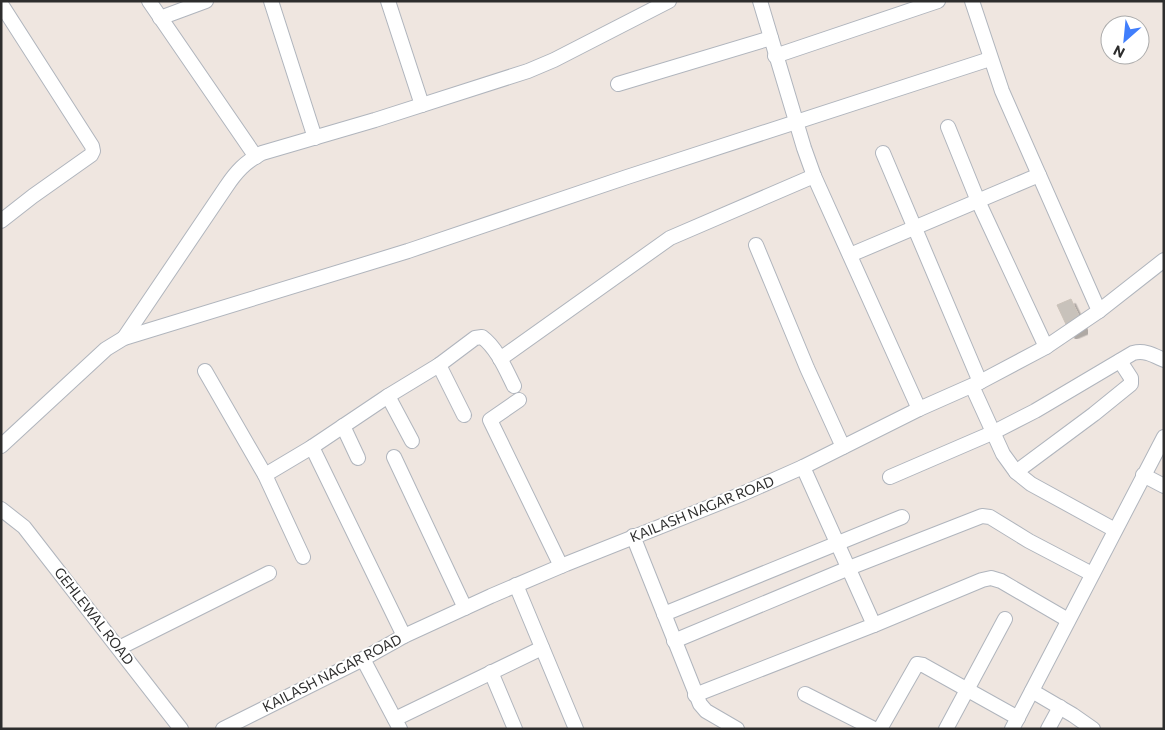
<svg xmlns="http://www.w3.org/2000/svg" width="1165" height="730" font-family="Commissioner,sans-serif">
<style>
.building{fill:#c8c2bb;stroke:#cbc2b9;filter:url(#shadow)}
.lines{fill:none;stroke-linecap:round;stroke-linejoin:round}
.minor-casing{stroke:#b0b5bd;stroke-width:16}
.minor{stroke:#fff;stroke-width:14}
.labels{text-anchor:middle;stroke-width:4;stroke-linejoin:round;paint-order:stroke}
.street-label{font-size:14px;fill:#2d2d2d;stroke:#fff}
</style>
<defs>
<filter id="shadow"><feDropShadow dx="4.5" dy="4.5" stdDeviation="0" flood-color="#0004"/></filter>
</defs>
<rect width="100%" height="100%" fill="#efe6e0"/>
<path class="building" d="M1071,299L1085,329L1071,335L1057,305Z"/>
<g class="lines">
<g class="minor-casing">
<g id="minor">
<path d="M149,1L256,157"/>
<path d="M271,1L315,138"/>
<path d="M388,1L422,105"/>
<path d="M760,1L804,148L814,176L919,409"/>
<path d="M972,1L1002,91L1099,311"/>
<path d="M1,4L92,146L93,151L91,155L33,196L1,221"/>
<path d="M160,18L206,1"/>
<path d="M775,56L938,1"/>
<path d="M618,84L771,38"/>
<path d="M948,127L978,201L1046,347"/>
<path d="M883,153L980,382"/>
<path d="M756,245L807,368L843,447"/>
<path d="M850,255L1039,175"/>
<path d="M124,338L226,187C236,172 245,162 262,153L375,120L528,71L554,60L669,1"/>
<path d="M500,359L670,238L814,176"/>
<path d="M439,365L464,415"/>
<path d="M205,371L265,475L303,557"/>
<path d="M972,386L1003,454L1016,472L1031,484L1115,530"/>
<path d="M388,396L412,441"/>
<path d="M519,400L490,420L561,566"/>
<path d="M343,426L358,458"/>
<path d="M1,446L106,349L124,338L408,251L627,177L990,59"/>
<path d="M312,447L404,636"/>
<path d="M394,457L465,608"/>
<path d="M1016,472L1094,414L1131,384V378L1120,361"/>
<path d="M265,475L312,447L388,396L439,365L475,338L482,337C497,348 506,370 514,386"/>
<path d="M1143,475L1164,486"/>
<path d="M890,477L992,433L1035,411L1133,353C1145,350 1153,355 1164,360"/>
<path d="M1,509L24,527L181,729"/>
<path d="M633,536L700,704L706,711L737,729"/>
<path d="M516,585L576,729"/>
<path d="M664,614L902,517"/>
<path d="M874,625L982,580L991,578L1001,581L1068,620"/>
<path d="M674,641L849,568L982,516L990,517L1029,541L1092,574"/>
<path d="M119,648L269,573"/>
<path d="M363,659L400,729"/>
<path d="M491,672L515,729"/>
<path d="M1032,691L1073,715L1093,729"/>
<path d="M805,694L874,729"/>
<path d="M695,695L874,625L803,467"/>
<path d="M395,719L542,648"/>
<path d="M223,729L363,659L404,636L491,596L566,564L742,494L803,467L919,409L980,382L1046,347L1099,311L1164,260"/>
<path d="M880,729L917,664L923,665L1018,718"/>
<path d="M946,729L1005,619"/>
<path d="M1012,729L1164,437"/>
<path d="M1048,729L1060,707"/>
</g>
</g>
<use href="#minor" class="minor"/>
</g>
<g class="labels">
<g class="street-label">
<text transform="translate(702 509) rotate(-22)" y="5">KAILASH NAGAR ROAD</text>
<text transform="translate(94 616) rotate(52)" y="5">GEHLEWAL ROAD</text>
<text transform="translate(332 673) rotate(-27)" y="5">KAILASH NAGAR ROAD</text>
</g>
</g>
<rect width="1165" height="730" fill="none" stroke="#2d2d2d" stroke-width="5"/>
<g transform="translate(1125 40) rotate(207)"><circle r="24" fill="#ffffff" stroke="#ababab"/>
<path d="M0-4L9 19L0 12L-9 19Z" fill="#407efc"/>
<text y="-8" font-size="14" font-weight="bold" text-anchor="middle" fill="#2d2d2d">N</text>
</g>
</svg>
